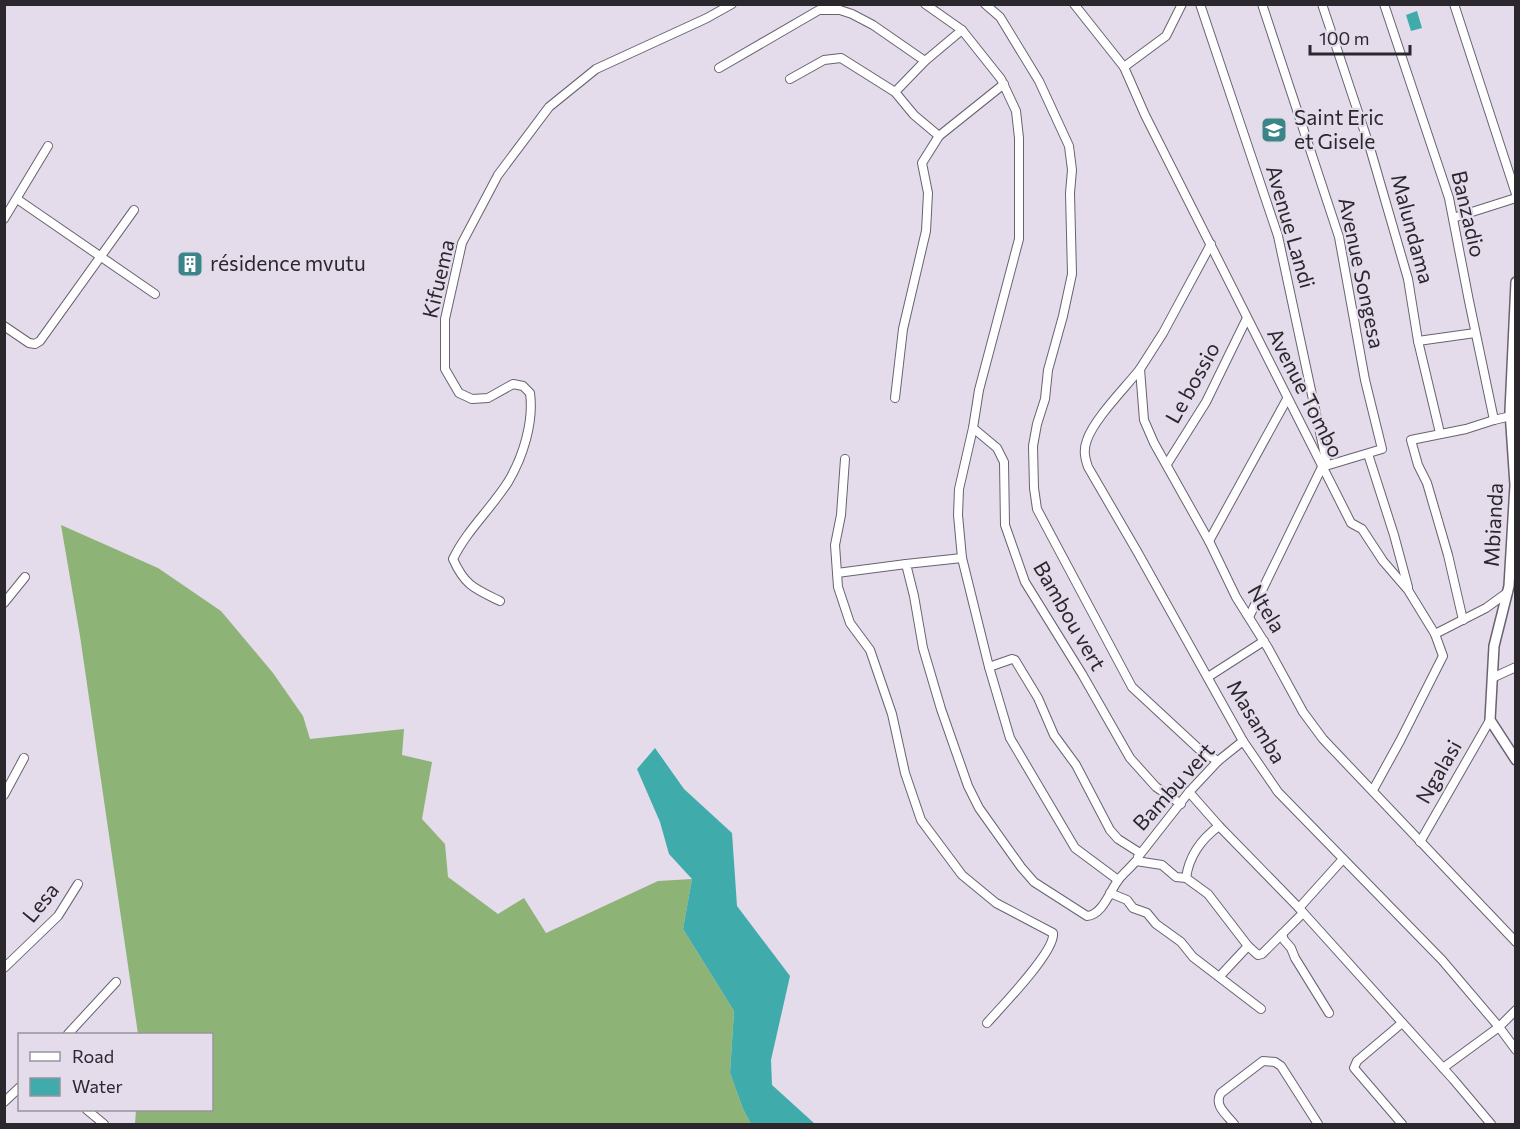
<svg xmlns="http://www.w3.org/2000/svg" width="1520" height="1129" font-family="Commissioner,sans-serif">
<style>
.forest{fill:#8db476}
.water{fill:#40abab}
.lines{fill:none;stroke-linecap:round;stroke-linejoin:round}
.minor-casing{stroke:#6a6270;stroke-width:10}
.tertiary-casing{stroke:#6a6270;stroke-width:12}
.minor{stroke:#fff;stroke-width:8}
.tertiary{stroke:#fff;stroke-width:9}
.labels{text-anchor:middle;stroke-width:4.5;stroke-linejoin:round;paint-order:stroke}
.poi-label{font-size:21px;fill:#2a272d;stroke:#e4dbeb;text-anchor:start}
.street-label{font-size:21px;fill:#2a272d;stroke:#e4dbeb}
</style>
<rect width="100%" height="100%" fill="#e4dbeb"/>
<path class="forest" d="M61,525L158,568L221,611L273,673L303,716L310,739L404,729L402,755L432,762L422,819L445,844L448,877L498,914L524,898L546,933L658,881L692,879L683,929L734,1011L730,1073L743,1109L751,1124H135L136,1110H212V1034H138L80,636Z"/>
<g class="water">
<path d="M1417,11L1422,28L1411,31L1406,15Z"/>
<path d="M655,748L684,789L732,833L737,906L790,976L771,1060L772,1085L815,1124H751L743,1109L730,1073L734,1011L683,929L692,879L669,854L660,822L637,769Z"/>
</g>
<g class="lines">
<g class="minor-casing">
<g id="minor">
<path d="M925,4L962,30L1001,79L1016,111L1019,138V239L979,390L973,428L959,489L958,515L962,558L989,667L1010,738L1075,848L1118,880"/>
<path d="M985,4L1000,17L1039,81L1069,146L1072,170L1070,193L1072,274L1063,316L1048,370L1045,399L1037,424L1033,446L1034,488L1037,509L1132,687L1201,751L1218,761"/>
<path d="M1074,4L1124,67L1145,115L1351,523L1362,529L1383,561L1408,590L1435,634L1443,656L1400,741L1373,790"/>
<path d="M1200,4L1278,236L1327,465"/>
<path d="M1322,4L1370,148L1408,279L1418,341L1440,433"/>
<path d="M1384,4L1449,198L1469,301L1494,420L1511,416"/>
<path d="M1454,4L1516,194"/>
<path d="M1124,67L1166,36L1182,4"/>
<path d="M719,68L819,10H840L852,14L873,25L925,61"/>
<path d="M790,79L824,60L841,58L895,92L914,115L939,136"/>
<path d="M895,92L925,61L962,30"/>
<path d="M17,199L155,294"/>
<path d="M1453,218L1516,198"/>
<path d="M4,219L48,146"/>
<path d="M1211,244L1163,333L1140,369L1144,420L1154,443L1209,541L1236,597L1268,648L1303,712L1323,739L1516,942"/>
<path d="M4,326L29,343L35,344L40,341L134,210"/>
<path d="M1418,341L1475,333"/>
<path d="M1140,369C1125,388 1094,419 1087,440C1083,450 1085,458 1088,467L1138,553L1243,741L1278,792L1442,960L1499,1027L1516,1050"/>
<path d="M895,398L903,329L926,231L928,193L922,163L939,136L1004,84"/>
<path d="M973,428L997,448L1004,462L1005,525L1025,582L1082,674L1130,758L1156,787L1181,804"/>
<path d="M1368,454L1394,535L1408,587"/>
<path d="M845,459L841,515L835,545L838,587L850,623L870,650L892,714L905,773L921,820L962,875L996,903L1053,933C1056,951 1001,1007 987,1023"/>
<path d="M1167,464L1206,402L1247,318"/>
<path d="M1209,541L1287,399"/>
<path d="M962,558L906,564L914,596L923,648L941,709L968,786L979,808L1021,867L1034,882L1087,916C1103,915 1110,890 1119,879C1124,873 1131,867 1136,861L1162,865L1176,877L1186,878L1208,894L1248,946L1220,976"/>
<path d="M837,573L906,564"/>
<path d="M500,601C475,589 465,586 453,559C467,530 491,509 508,482C523,457 534,422 530,393L523,386L513,384L488,398L472,399L459,393L445,369V319L462,243L498,175L549,107L596,69L707,18L732,4"/>
<path d="M4,603L25,577"/>
<path d="M1249,617L1322,467L1382,449L1365,380L1339,237L1262,4"/>
<path d="M1463,620L1448,555L1427,483L1418,465L1411,440L1466,429L1494,420"/>
<path d="M1435,634L1486,608L1508,592"/>
<path d="M989,667L1012,659L1015,660L1038,698L1054,735L1076,765L1110,830L1118,839L1140,853"/>
<path d="M1208,677L1264,641"/>
<path d="M1492,678L1516,667"/>
<path d="M1189,792L1219,826L1299,908L1453,1079L1491,1124"/>
<path d="M4,795L24,758"/>
<path d="M1420,842L1490,720"/>
<path d="M1138,857L1189,792L1218,761L1243,741"/>
<path d="M1186,878C1189,856 1200,840 1219,826"/>
<path d="M1110,893L1127,900L1133,908L1147,913L1156,924L1181,942L1193,957L1261,1009"/>
<path d="M1299,908L1343,859"/>
<path d="M1282,934L1284,940L1291,948L1295,958L1329,1013"/>
<path d="M1248,946L1258,955L1262,954L1303,913"/>
<path d="M4,968L58,916L78,884"/>
<path d="M68,1034L116,982"/>
<path d="M1443,1068L1499,1027L1516,1010"/>
<path d="M4,1102L20,1087"/>
<path d="M87,1110L104,1124"/>
<path d="M1234,1124C1227,1115 1213,1105 1221,1093L1263,1061L1275,1062L1281,1066L1318,1124"/>
<path d="M1402,1124L1354,1068L1357,1061L1402,1023"/>
</g>
</g>
<g class="tertiary-casing">
<path id="tertiary" d="M1516,282L1510,411L1515,485L1509,586L1494,646L1490,720L1516,760"/>
</g>
<use href="#minor" class="minor"/>
<use href="#tertiary" class="tertiary"/>
</g>
<defs>
<g id="school-square" transform="scale(1.35)"><rect x="-9" y="-9" width="18" height="18" rx="4" fill="#3b8487" stroke="#e4dbeb"/><path d="M0-5L7-2L0 1L-7-2ZM-4 1L0 2.5L4 1V4Q0 6-4 4Z" fill="#fff"/></g>
<g id="building-square" transform="scale(1.35)"><rect x="-9" y="-9" width="18" height="18" rx="4" fill="#3b8487" stroke="#e4dbeb"/><path d="M-4-6H4V6H1V3H-1V6H-4ZM-2.5-4.3h1.7v1.8h-1.7ZM.8-4.3h1.7v1.8H.8ZM-2.5-1h1.7V.8h-1.7ZM.8-1h1.7V.8H.8Z" fill="#fff"/></g>
</defs>
<g fill-rule="evenodd">
<use href="#school-square" x="1274" y="130"/>
<use href="#building-square" x="190" y="264"/>
</g>
<g class="labels">
<g class="poi-label">
<text x="1294" y="125">Saint Eric<tspan x="1294" dy="24">et Gisele</tspan></text>
<text x="210" y="271">résidence mvutu</text>
</g>
<g class="street-label">
<text transform="translate(1468 214) rotate(77)" y="7">Banzadio</text>
<text transform="translate(1290 227) rotate(74)" y="7">Avenue Landi</text>
<text transform="translate(1412 229) rotate(75)" y="7">Malundama</text>
<text transform="translate(1361 273) rotate(78)" y="7">Avenue Songesa</text>
<text transform="translate(439 279) rotate(-77)" y="7">Kifuema</text>
<text transform="translate(1193 383) rotate(-61)" y="7">Le bossio</text>
<text transform="translate(1305 393) rotate(63)" y="7">Avenue Tombo</text>
<text transform="translate(1494 525) rotate(-87)" y="7">Mbianda</text>
<text transform="translate(1266 609) rotate(59)" y="7">Ntela</text>
<text transform="translate(1069 616) rotate(60)" y="7">Bambou vert</text>
<text transform="translate(1256 722) rotate(59)" y="7">Masamba</text>
<text transform="translate(1439 772) rotate(-60)" y="7">Ngalasi</text>
<text transform="translate(1174 787) rotate(-48)" y="7">Bambu vert</text>
<text transform="translate(41 903) rotate(-51)" y="7">Lesa</text>
</g>
</g>
<rect width="1520" height="1129" fill="none" stroke="#2a272d" stroke-width="12"/>
<rect x="18" y="1033" width="195" height="78" fill="#e4dbeb" stroke="#9a939f" stroke-width="1.5"/>
<rect x="30" y="1052" width="30" height="9" fill="#ffffff" stroke="#9a939f" stroke-width="1.5"/>
<text x="72" y="1063" font-size="18" fill="#2a272d">Road</text>
<rect x="30" y="1078" width="30" height="18" fill="#40abab" stroke="#9a939f" stroke-width="1.5"/>
<text x="72" y="1093" font-size="18" fill="#2a272d">Water</text>
<path d="M1310 45v9h100v-9" fill="none" stroke="#2a272d" stroke-width="3"/>
<text x="1319" y="45" font-size="18" fill="#2a272d" stroke="#e4dbeb" stroke-width="4.5" paint-order="stroke">100 m</text>
</svg>
